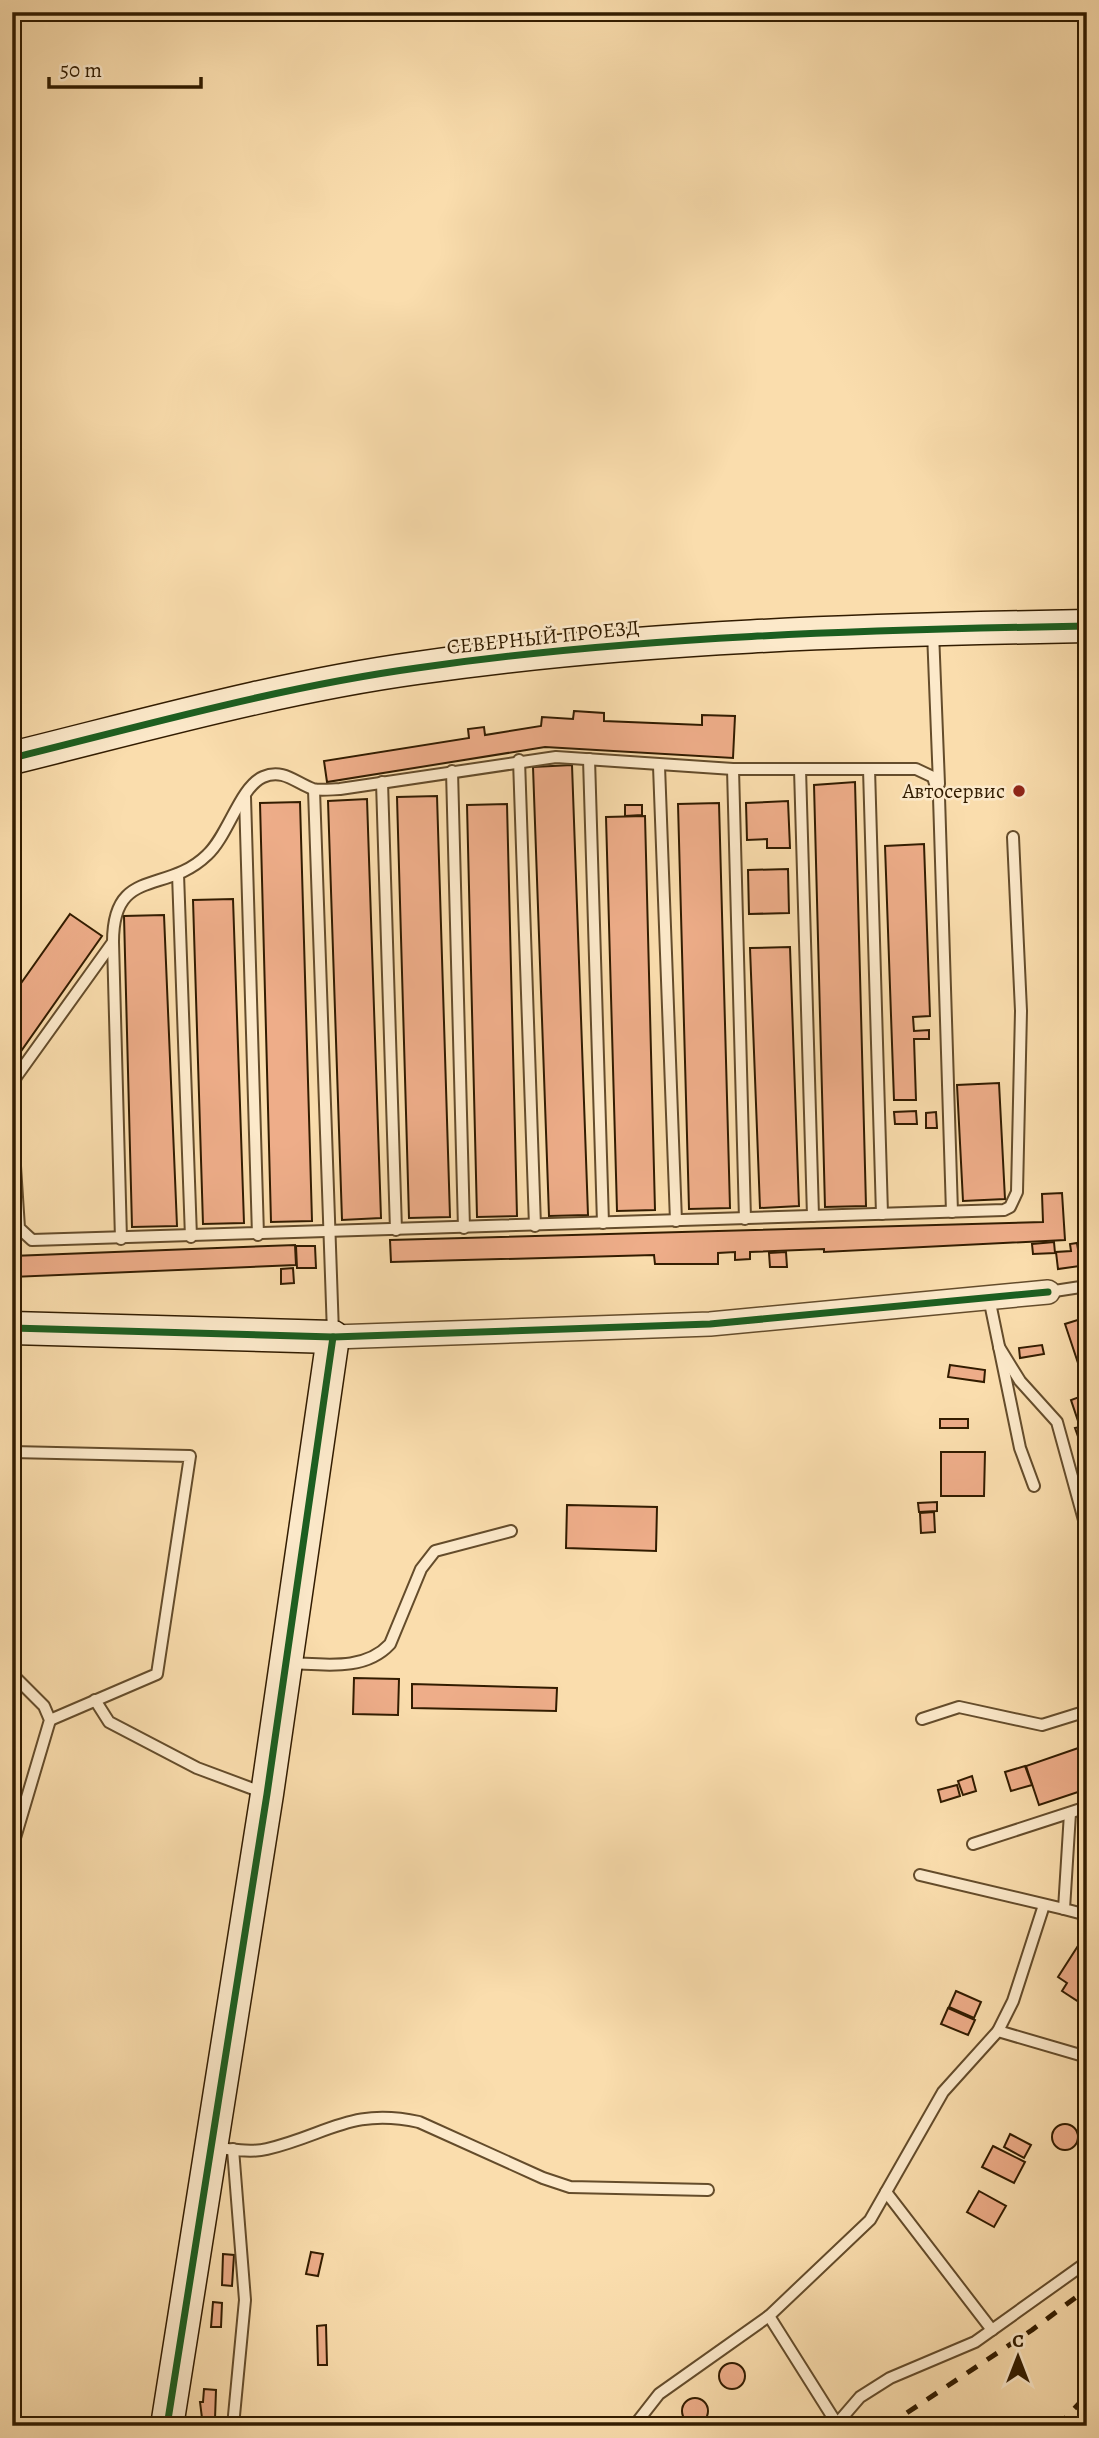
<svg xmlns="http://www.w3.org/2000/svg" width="1099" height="2438" font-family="Alegreya,serif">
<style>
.building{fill:#eead89;stroke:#321c00;stroke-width:2}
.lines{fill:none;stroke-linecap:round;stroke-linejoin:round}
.lane-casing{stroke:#644c2b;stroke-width:14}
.street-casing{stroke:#644c2b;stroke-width:26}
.secondary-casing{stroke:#321c00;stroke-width:35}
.lane{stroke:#fce9ca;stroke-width:10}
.street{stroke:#fce9ca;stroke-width:23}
.secondary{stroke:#fce9ca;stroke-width:32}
.rail{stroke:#321c00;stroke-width:5;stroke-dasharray:12 12;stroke-linecap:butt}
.cycleway-casing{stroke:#fce9ca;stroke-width:11}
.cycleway{stroke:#1b5e20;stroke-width:7}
.poi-dot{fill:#8f2418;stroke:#fce9ca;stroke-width:2.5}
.labels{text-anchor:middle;stroke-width:5;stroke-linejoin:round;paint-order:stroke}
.street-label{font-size:21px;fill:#321c00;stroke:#fce9ca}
.poi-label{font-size:21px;fill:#321c00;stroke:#fce9ca;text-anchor:end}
</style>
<rect width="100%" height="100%" fill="#faddad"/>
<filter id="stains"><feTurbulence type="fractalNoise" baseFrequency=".00286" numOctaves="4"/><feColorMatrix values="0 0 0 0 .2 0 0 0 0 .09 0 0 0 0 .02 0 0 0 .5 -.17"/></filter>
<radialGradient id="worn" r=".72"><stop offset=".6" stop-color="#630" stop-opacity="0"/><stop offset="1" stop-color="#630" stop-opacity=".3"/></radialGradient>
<g class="building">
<path d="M574,711L604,713V721L702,725V715L735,716L733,758L545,747L327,782L324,761L469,738L468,729L484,727L485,735L541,726L542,717L573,719Z"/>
<path d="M572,765L588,1215L549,1216L533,767Z"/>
<path d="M855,782L866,1206L825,1207L814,785Z"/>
<path d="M437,796L450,1217L409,1218L397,797Z"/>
<path d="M367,799L381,1218L342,1220L328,801Z"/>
<path d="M788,801L790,848H767V839L747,840L746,803Z"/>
<path d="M300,802L312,1221L271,1222L260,803Z"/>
<path d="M719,803L730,1208L689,1209L678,804Z"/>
<path d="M507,804L517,1216L477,1217L467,805Z"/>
<path d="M625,805H642V815L625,816Z"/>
<path d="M645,816L655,1210L617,1211L606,817Z"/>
<path d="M924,844L930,1016L913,1017L914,1031L929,1030V1039H914L916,1100H894L885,846Z"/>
<path d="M788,869L789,913L749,914L748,870Z"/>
<path d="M233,899L244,1223L203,1224L193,900Z"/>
<path d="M70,914L102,936L12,1064V996Z"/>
<path d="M164,915L177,1226L132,1227L124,916Z"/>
<path d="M790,947L799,1206L760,1208L750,948Z"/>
<path d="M999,1083L1005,1199L963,1201L957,1085Z"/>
<path d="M916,1111L917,1124H895L894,1112Z"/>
<path d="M936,1112L937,1128H926V1113Z"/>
<path d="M1062,1193L1065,1240L824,1252V1249L750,1252V1259L735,1260V1252L718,1253V1264H655L654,1255L391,1262L390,1240L1043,1222L1042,1194Z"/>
<path d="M1054,1242L1055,1253L1033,1254L1032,1244Z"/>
<path d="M1077,1243L1078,1249H1087V1265L1058,1269L1056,1252L1071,1251L1070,1244Z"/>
<path d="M295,1245L296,1265L12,1277V1256Z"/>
<path d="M296,1246H315L316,1268H297Z"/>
<path d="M786,1252L787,1267H770L769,1253Z"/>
<path d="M293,1268L294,1283L281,1284V1269Z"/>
<path d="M1087,1317V1373L1082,1375L1065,1324Z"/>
<path d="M1042,1345L1044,1354L1020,1358L1019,1348Z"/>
<path d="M950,1365L985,1370L984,1382L948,1377Z"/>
<path d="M1082,1396L1087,1411V1462L1075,1428L1080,1427L1071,1400Z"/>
<rect x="940" y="1419" width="28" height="9"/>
<path d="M941,1452H985L984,1496H941Z"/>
<path d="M937,1502V1511L919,1512L918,1503Z"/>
<path d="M567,1505L657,1507L656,1551L566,1548Z"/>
<path d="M934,1512L935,1532L921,1533L920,1513Z"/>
<path d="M354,1678L399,1679L398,1715L353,1714Z"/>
<path d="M412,1684L557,1688L556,1711L412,1708Z"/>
<path d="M1087,1745V1789L1039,1805L1026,1766Z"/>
<path d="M1025,1766L1032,1785L1011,1791L1005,1772Z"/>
<path d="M972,1776L976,1791L963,1795L958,1781Z"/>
<path d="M957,1785L960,1796L941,1802L938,1790Z"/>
<path d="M1083,1938L1087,1940V1995L1084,1994L1079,2002L1062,1991L1067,1983L1058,1977Z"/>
<path d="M956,1991L981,2002L974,2018L949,2007Z"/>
<path d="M948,2008L975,2020L968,2035L941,2024Z"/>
<circle cx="1065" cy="2137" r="13"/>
<path d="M1010,2134L1031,2145L1024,2158L1004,2147Z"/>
<path d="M993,2146L1025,2162L1014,2183L982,2167Z"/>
<path d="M979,2191L1006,2206L994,2227L967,2212Z"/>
<path d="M311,2252L323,2254L318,2276L306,2274Z"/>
<path d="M223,2254L234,2255L232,2286L222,2285Z"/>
<path d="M213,2302L222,2303L221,2327H211Z"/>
<path d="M326,2325L327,2365H318L317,2326Z"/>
<circle cx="732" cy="2376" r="13"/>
<path d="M204,2389L216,2390L215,2419L202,2418L200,2402H203Z"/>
<circle cx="695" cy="2411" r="13"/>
</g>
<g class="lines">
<g class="lane-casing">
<g id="lane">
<path d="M933,632L939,784"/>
<path d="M589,759L603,1223"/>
<path d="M519,760L535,1226"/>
<path d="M659,766L676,1221"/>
<path d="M733,769L745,1219"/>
<path d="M800,769L813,1216"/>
<path d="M869,769L882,1214"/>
<path d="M452,771L464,1228"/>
<path d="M382,782L396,1230"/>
<path d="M314,790L333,1333"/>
<path d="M245,797L258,1235"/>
<path d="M178,874L191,1237"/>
<path d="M113,942L121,1239"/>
<path d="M12,1088L16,1077L113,942C113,866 166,895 207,855C228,836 240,787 263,777C283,768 296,783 313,789C321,791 333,789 340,789L556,757L733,769H916L933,777L939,797L952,1212"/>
<path d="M12,1120L19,1228L32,1240L1004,1210L1010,1207L1017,1192L1021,1011L1013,837"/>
<path d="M1048,1292L1087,1286"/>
<path d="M989,1298L1020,1448L1034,1486"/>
<path d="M999,1347L1020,1381L1057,1422L1087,1531"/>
<path d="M12,1452L190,1456L157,1674L50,1720"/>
<path d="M288,1663C323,1664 364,1672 390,1644L421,1569L435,1551L511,1531"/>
<path d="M12,1674L44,1706L50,1720L12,1848"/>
<path d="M95,1700L109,1722L197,1768L264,1793"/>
<path d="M922,1719L959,1707L1042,1725L1087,1711"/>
<path d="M1070,1813L1064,1909L1087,1915"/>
<path d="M973,1844L1087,1807"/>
<path d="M920,1875L1064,1909"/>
<path d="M998,2031L1013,2001L1044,1905"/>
<path d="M213,2147C230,2149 250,2153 267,2149C327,2135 351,2107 419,2122L543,2178L570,2187L708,2190"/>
<path d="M886,2192L992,2330"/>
<path d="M769,2316L837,2424"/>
<path d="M233,2426L245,2300L233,2149"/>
<path d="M634,2426L659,2394L769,2316L870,2220L943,2092L998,2031L1087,2057"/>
<path d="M835,2426L860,2397L890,2378L975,2342L1087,2262"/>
</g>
</g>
<g class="street-casing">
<path id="street" d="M333,1337L710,1324L1048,1292"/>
</g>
<g class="secondary-casing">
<g id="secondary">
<path d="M12,758C146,725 280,687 417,668C639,636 863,630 1087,626"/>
<path d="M12,1328L333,1337L267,1794L167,2426"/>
</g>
</g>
<use href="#lane" class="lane"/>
<use href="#street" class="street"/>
<use href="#secondary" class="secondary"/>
<g class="rail">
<path d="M887,2426L1032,2330L1087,2289"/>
<path d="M1058,2426L1087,2395"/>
</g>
<g class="cycleway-casing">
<g id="cycleway">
<path d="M12,758C146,725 280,687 417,668C639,636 863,630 1087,626"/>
<path d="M12,1328L333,1337L710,1324L1048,1292"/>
<path d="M167,2426L267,1794L333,1337"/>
</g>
</g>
<use href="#cycleway" class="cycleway"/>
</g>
<circle class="poi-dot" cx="1019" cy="791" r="7"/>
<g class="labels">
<g class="street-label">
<text transform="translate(543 637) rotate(-6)" y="7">СЕВЕРНЫЙ ПРОЕЗД</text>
</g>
<g class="poi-label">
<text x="1005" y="798">Автосервис</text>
</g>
</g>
<rect width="1099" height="2438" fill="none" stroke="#faddad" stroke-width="42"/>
<rect x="14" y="14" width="1071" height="2410" fill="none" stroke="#321c00" stroke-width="3.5"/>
<rect x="21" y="21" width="1057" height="2396" fill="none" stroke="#321c00" stroke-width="2"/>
<g transform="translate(1018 2357)" stroke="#fce9ca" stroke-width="5" paint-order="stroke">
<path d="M0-5L12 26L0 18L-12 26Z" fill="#321c00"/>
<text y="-10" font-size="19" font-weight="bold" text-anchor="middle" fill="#321c00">С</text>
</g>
<path d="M49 77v10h152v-10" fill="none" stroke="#321c00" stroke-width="3.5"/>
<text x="60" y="77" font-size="21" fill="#321c00" stroke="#fce9ca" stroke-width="5" paint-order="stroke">50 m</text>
<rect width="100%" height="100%" filter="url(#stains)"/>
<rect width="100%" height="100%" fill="url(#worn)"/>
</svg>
